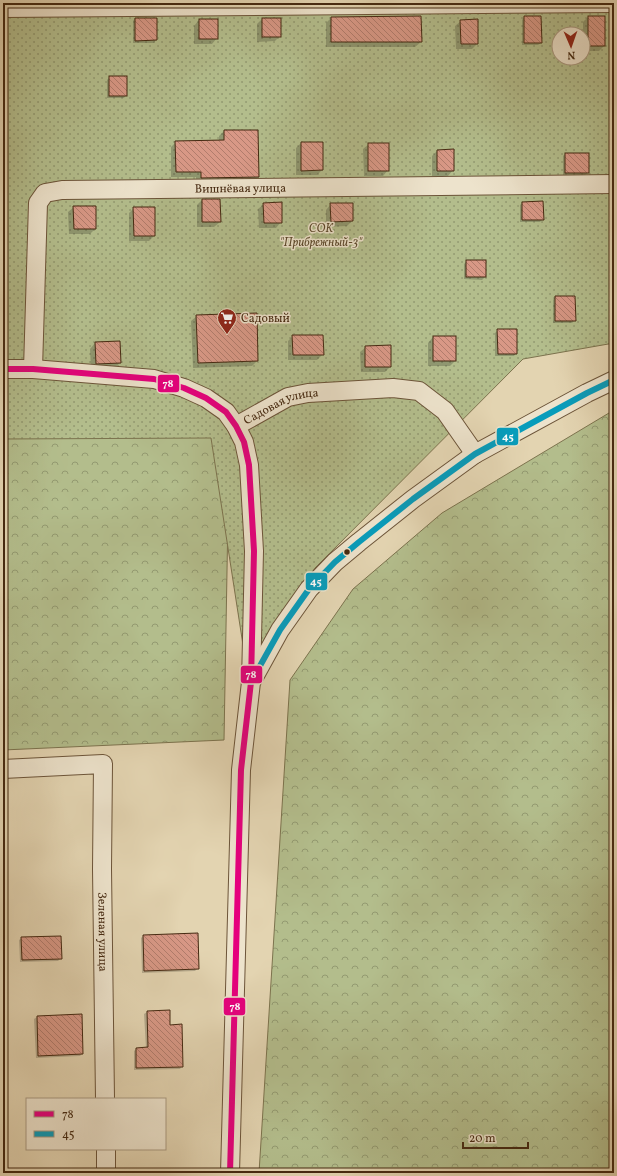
<svg xmlns="http://www.w3.org/2000/svg" width="617" height="1176" font-family="Vollkorn,serif">
<style>
.forest{fill:url(#forest-crowns);stroke:#7c734e}
.garden{fill:url(#garden-dots);stroke:#7c734e;fill-rule:evenodd}
.shadow{fill:#0003}
.building{fill:url(#building-back-hatch);stroke:#452911}
.lines{fill:none;stroke-linecap:round;stroke-linejoin:round}
.minor-casing{stroke:#6c5439;stroke-width:20}
.minor{stroke:#ede3cc;stroke-width:18}
.bus-1-casing{stroke:#ede3cc;stroke-width:9}
.bus-2-casing{stroke:#ede3cc;stroke-width:9}
.bus-1{stroke:#e5007d;stroke-width:6}
.bus-2{stroke:#079cbb;stroke-width:6}
.bus-dot{fill:#452911;stroke:#ede3cc;stroke-width:1.5}
.labels{text-anchor:middle;stroke-width:3;stroke-linejoin:round;paint-order:stroke}
.street-label{font-size:12px;fill:#452911;stroke:#ede3cc}
.park-label{font-size:12px;font-style:italic;fill:#5b472a;stroke:#ede3cc}
.poi-label{font-size:12px;fill:#452911;stroke:#ede3cc;text-anchor:start}
.line-badge{stroke:#ede3cc;stroke-width:1.5}
.badge-label{font-size:11px;text-anchor:middle;font-weight:bold;fill:#fff}
</style>
<defs>
<pattern id="forest-crowns" width="20" height="18" patternUnits="userSpaceOnUse"><rect width="20" height="18" fill="#b3bd8c"/><path d="M2 6a3 3 0 1 1 6 0M12 15a3 3 0 1 1 6 0" fill="none" stroke="#939a71"/></pattern>
<pattern id="garden-dots" width="8" height="8" patternUnits="userSpaceOnUse"><rect width="8" height="8" fill="#b3bd8c"/><path d="M2 2h.1M6 6h.1" fill="none" stroke="#939a71" stroke-width="1.8" stroke-linecap="round"/></pattern>
<pattern id="building-back-hatch" width="6" height="6" patternUnits="userSpaceOnUse"><rect width="6" height="6" fill="#d89886"/><path d="M-1 5l2 2M0 0l6 6M5-1l2 2" fill="none" stroke="#b17c6c"/></pattern>
</defs>
<rect width="100%" height="100%" fill="#e3d4b1"/>
<filter id="stains"><feTurbulence type="fractalNoise" baseFrequency=".005" numOctaves="4"/><feColorMatrix values="0 0 0 0 .2 0 0 0 0 .09 0 0 0 0 .02 0 0 0 .5 -.17"/></filter>
<radialGradient id="worn" r=".72"><stop offset=".6" stop-color="#630" stop-opacity="0"/><stop offset="1" stop-color="#630" stop-opacity=".3"/></radialGradient>
<g class="forest">
<path d="M614,410V1173H259L290,680L353,589L442,513Z"/>
<path d="M3,418L209,422L229,459L224,740L3,750Z"/>
</g>
<path class="garden" d="M3,3H614V343L523,359L315,568L247,671L211,438L3,439ZM559,34H583V58H559Z"/>
<g class="shadow">
<path d="M420,16L421,42L415,47H326V23L331,18Z"/>
<path d="M524,17L541,43L538,45H522V20Z"/>
<path d="M588,17L604,46L599,51H583V22Z"/>
<path d="M135,18H156V40L154,43H133V21Z"/>
<path d="M262,19L280,36L275,41L257,42V24Z"/>
<path d="M199,20L217,38L212,44H194V26Z"/>
<path d="M461,21L477,44L472,49H456L455,26Z"/>
<path d="M110,77L126,95L124,98H107V80Z"/>
<path d="M224,131L258,177L252,182L196,183V177H171V147L176,142L219,141V136Z"/>
<path d="M301,143L322,170L317,175H296V148Z"/>
<path d="M369,144L388,170L383,176H364L363,149Z"/>
<path d="M438,150L453,170L448,176H432V156Z"/>
<path d="M565,154L588,173L585,175H563V156Z"/>
<path d="M202,200H219L220,222L214,227H197V205Z"/>
<path d="M522,203L543,219L540,222H520V205Z"/>
<path d="M264,204L281,222L276,228H259L258,209Z"/>
<path d="M331,204L352,221L347,226L326,227V210Z"/>
<path d="M74,207L95,229L90,234H69L68,212Z"/>
<path d="M134,208L154,236L149,241H129V213Z"/>
<path d="M467,261H484L485,277L482,280L464,279V264Z"/>
<path d="M3,265L7,327L3,331Z"/>
<path d="M555,297L575,320L572,323H553V300Z"/>
<path d="M197,316L257,361L252,366L193,368L191,321Z"/>
<path d="M498,330L516,353L514,356H495V333Z"/>
<path d="M293,336L322,355L317,360H288V341Z"/>
<path d="M433,337L455,361L450,366H428V343Z"/>
<path d="M95,343L120,363L114,368L91,369L90,349Z"/>
<path d="M366,347L390,367L385,372H361L360,352Z"/>
<path d="M143,936L198,968L195,971L142,973L141,938Z"/>
<path d="M22,938L61,958L58,961L20,962L19,940Z"/>
<path d="M169,1011V1026L182,1066L180,1069L134,1070V1051L136,1049L146,1048L144,1014L147,1012Z"/>
<path d="M81,1015L82,1054L80,1056L36,1058L34,1019L37,1017Z"/>
</g>
<g class="building">
<path d="M421,16L422,42H331V17Z"/>
<path d="M524,16H541L542,43H524Z"/>
<rect x="588" y="16" width="17" height="30"/>
<path d="M135,18H157V40L135,41Z"/>
<rect x="262" y="18" width="19" height="19"/>
<rect x="199" y="19" width="19" height="20"/>
<path d="M478,19V44H461L460,20Z"/>
<rect x="109" y="76" width="18" height="20"/>
<path d="M224,130H258L259,177L201,178V172H176L175,141L224,140Z"/>
<path d="M301,142H323V170L301,171Z"/>
<rect x="368" y="143" width="21" height="28"/>
<path d="M454,149V171H437V150Z"/>
<rect x="565" y="153" width="24" height="20"/>
<path d="M202,199H220L221,222H202Z"/>
<path d="M543,201L544,220H522V202Z"/>
<path d="M282,202V223H264L263,203Z"/>
<path d="M330,203H353V221L331,222Z"/>
<path d="M73,206H96V229H74Z"/>
<path d="M133,207H155V236H134Z"/>
<rect x="466" y="260" width="20" height="17"/>
<path d="M555,296H575L576,321H555Z"/>
<path d="M257,313L258,361L198,363L196,315Z"/>
<path d="M497,329H517V354H498Z"/>
<path d="M292,335H323L324,355H293Z"/>
<rect x="433" y="336" width="23" height="25"/>
<path d="M120,341L121,363L96,364L95,342Z"/>
<path d="M391,345V367H365V346Z"/>
<path d="M198,933L199,969L144,971L143,935Z"/>
<path d="M61,936L62,959L22,960L21,937Z"/>
<path d="M170,1010V1025L182,1024L183,1067L136,1068V1048L148,1047L147,1011Z"/>
<path d="M82,1014L83,1054L38,1056L37,1016Z"/>
</g>
<g class="lines">
<g class="minor-casing">
<g id="minor">
<path d="M3,8L614,3"/>
<path d="M3,369H33L154,379L184,388L206,398L226,412L236,426L244,442L249,465L254,551L251,682L241,770L230,1173"/>
<path id="s1" d="M33,369L38,203L45,193L62,190L614,184"/>
<path id="s2" d="M236,426L288,397L308,393L393,388L419,391L445,411L475,454"/>
<path d="M253,679L280,630L309,589L335,562L359,542L413,499L475,454L587,393L614,380"/>
<path id="s3" d="M3,769L103,764L102,869L105,1099"/>
<path d="M106,1173V1149"/>
</g>
</g>
<use href="#minor" class="minor"/>
<g class="bus-1-casing">
<path id="bus-1" d="M3,369H33L154,379L184,388L206,398L226,412L236,426L244,442L249,465L254,551L251,682L241,770L230,1173"/>
</g>
<g class="bus-2-casing">
<path id="bus-2" d="M251,682L280,630L309,589L335,562L359,542L413,499L475,454L587,393L614,380"/>
</g>
<use href="#bus-1" class="bus-1"/>
<use href="#bus-2" class="bus-2"/>
</g>
<defs>
<g id="supermarket-pin" transform="scale(1)"><path d="M0 17L-7.5 6A9.5 9.5 0 1 1 7.5 6Z" fill="#8f2418" stroke="#ede3cc"/><path d="M-6-5.5h2.5l.6 2H6L4.5 2H-2.5L-4.4-4H-6ZM-1.5 3.2a1.3 1.3 0 1 0 .1 0ZM3 3.2a1.3 1.3 0 1 0 .1 0Z" fill="#fff"/></g>
</defs>
<g fill-rule="evenodd">
<use href="#supermarket-pin" x="227" y="318"/>
</g>
<circle class="bus-dot" cx="347" cy="552" r="3.5"/>
<g class="labels">
<g class="street-label">
<text dy="4" stroke="none"><textPath href="#s1" startOffset="374">Вишнёвая улица</textPath></text>
<text dy="4" stroke="none"><textPath href="#s2" startOffset="50">Садовая улица</textPath></text>
<text dy="4" stroke="none"><textPath href="#s3" startOffset="268">Зеленая улица</textPath></text>
</g>
<g class="park-label">
<text x="321" y="232">СОК<tspan x="321" dy="14">"Прибрежный-3"</tspan></text>
</g>
<g class="poi-label">
<text x="241" y="322">Садовый</text>
</g>
</g>
<g class="line-badge">
<rect x="157" y="374" width="23" height="19" rx="4" fill="#e5007d"/>
<rect x="496" y="427" width="23" height="19" rx="4" fill="#079cbb"/>
<rect x="305" y="572" width="23" height="19" rx="4" fill="#079cbb"/>
<rect x="240" y="665" width="23" height="19" rx="4" fill="#e5007d"/>
<rect x="223" y="997" width="23" height="19" rx="4" fill="#e5007d"/>
</g>
<g class="badge-label">
<text x="168" y="387">78</text>
<text x="508" y="440">45</text>
<text x="316" y="585">45</text>
<text x="251" y="678">78</text>
<text x="235" y="1010">78</text>
</g>
<rect width="617" height="1176" fill="none" stroke="#e3d4b1" stroke-width="16"/>
<rect x="4" y="4" width="609" height="1168" fill="none" stroke="#452911" stroke-width="2"/>
<rect x="8" y="8" width="601" height="1160" fill="none" stroke="#452911"/>
<rect x="26" y="1098" width="140" height="52" fill="#ede3cc" stroke="#aa9981"/>
<rect x="34" y="1111" width="20" height="6" fill="#e5007d" stroke="#aa9981"/>
<text x="62" y="1118" font-size="12" fill="#452911">78</text>
<rect x="34" y="1131" width="20" height="6" fill="#079cbb" stroke="#aa9981"/>
<text x="62" y="1138" font-size="12" fill="#452911">45</text>
<g transform="translate(571 46) rotate(178)"><circle r="19" fill="#ede3cc" stroke="#aa9981"/>
<path d="M0-3L7 15L0 10L-7 15Z" fill="#8f2418"/>
<text y="-6" font-size="11" font-weight="bold" text-anchor="middle" fill="#452911">N</text>
</g>
<path d="M463 1142v6h65v-6" fill="none" stroke="#452911" stroke-width="2"/>
<text x="469" y="1142" font-size="12" fill="#452911" stroke="#ede3cc" stroke-width="3" paint-order="stroke">20 m</text>
<rect width="100%" height="100%" filter="url(#stains)"/>
<rect width="100%" height="100%" fill="url(#worn)"/>
</svg>
